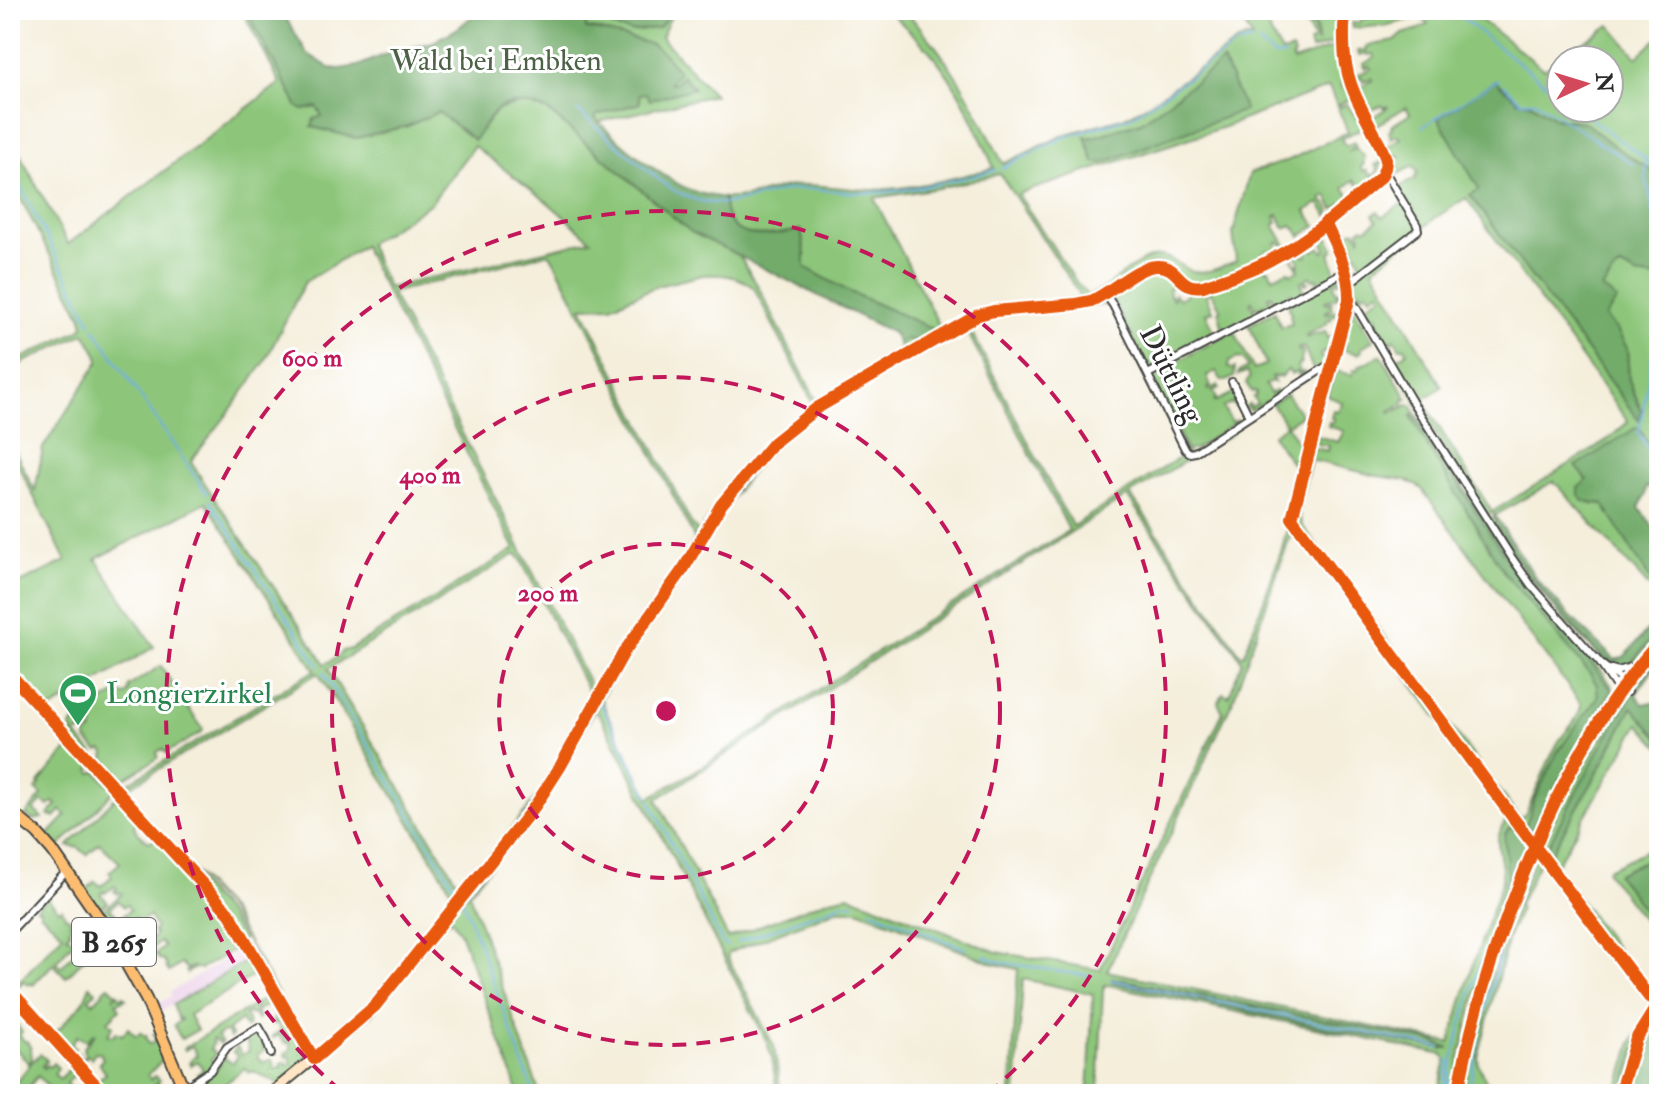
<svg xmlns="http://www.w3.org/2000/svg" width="1669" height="1104" font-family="'IM FELL Double Pica',serif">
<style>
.built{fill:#ecd1ea}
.green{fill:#8dc67a;stroke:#5c7852;stroke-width:2;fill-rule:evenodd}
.forest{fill:#72ab6a;stroke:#4e6b4a;stroke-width:2}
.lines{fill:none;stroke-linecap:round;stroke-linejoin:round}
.stream{stroke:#72ade3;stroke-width:2}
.street-casing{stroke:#494845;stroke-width:10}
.secondary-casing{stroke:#494845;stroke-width:13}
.primary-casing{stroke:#494845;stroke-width:14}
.street{stroke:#fff;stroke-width:6}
.secondary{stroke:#fee5c5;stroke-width:9}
.primary{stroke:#fcbd6f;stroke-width:10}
.cycleway-casing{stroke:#fff;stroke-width:17}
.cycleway{stroke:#e8590c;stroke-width:12}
.ring{fill:none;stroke:#c2185b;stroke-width:4;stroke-dasharray:14 10}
.labels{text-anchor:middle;stroke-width:6;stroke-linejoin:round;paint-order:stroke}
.shield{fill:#fff;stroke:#6b6b6b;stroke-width:2}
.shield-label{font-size:28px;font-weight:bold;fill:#2b2b2b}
.park-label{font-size:30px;fill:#4d6147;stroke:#fff}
.street-label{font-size:30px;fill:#2b2b2b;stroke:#fff}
.leisure-label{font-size:30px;fill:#27864d;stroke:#fff;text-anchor:start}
.centre{fill:#c2185b;stroke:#fff;stroke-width:4}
.ring-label{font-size:24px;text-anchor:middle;font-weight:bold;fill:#c2185b;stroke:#fff;stroke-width:6;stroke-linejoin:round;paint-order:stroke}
</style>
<rect width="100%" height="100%" fill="#fff"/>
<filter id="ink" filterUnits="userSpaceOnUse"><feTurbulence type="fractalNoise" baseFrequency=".0125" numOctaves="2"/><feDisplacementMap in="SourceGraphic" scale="16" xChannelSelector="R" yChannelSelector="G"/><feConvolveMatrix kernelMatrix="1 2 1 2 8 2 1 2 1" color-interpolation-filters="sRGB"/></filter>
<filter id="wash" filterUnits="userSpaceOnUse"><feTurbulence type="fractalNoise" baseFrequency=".006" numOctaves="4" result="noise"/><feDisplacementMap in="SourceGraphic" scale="32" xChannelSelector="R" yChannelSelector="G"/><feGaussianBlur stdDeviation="1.8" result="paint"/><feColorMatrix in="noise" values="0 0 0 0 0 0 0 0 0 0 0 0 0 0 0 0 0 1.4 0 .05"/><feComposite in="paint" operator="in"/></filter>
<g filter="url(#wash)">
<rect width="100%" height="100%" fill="#f4eedb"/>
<path class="built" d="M247,947L253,957L157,1014L154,1006L172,996L170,992Z"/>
<g class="green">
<path d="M223,10H246L298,107L304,110L317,107L323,117L314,119L313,127L356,138L408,126L438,111L474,140L497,110L523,103L548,111L691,232L739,255L759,288L818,404L901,353L899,345L906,339L920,343L925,339L920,345L814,406L796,421L762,452L719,506L701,534L698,536C692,566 642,621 623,649C614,663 607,678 598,692L594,695L593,701L564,759L542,793L381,997L359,1019L315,1056L311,1052L230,912L69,736L73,732L71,728L72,724L76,721L83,722L86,726L85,731L75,734L123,786L315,670L206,502L96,559L154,647L48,711L51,717L41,706L42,703H38L10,672V588L66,561L10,449V441L35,491L43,448L99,361L97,354L85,333L10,369V364L80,330L84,326L82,317L10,178V136L68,244L280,83L243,12ZM474,146L546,201L591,240L388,288L368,244L431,203ZM363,246L515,549L351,649L343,651L339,656L325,664L192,464L191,461L226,416L264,363L305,282ZM545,254H550L558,268L695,539L679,570L621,649L595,692L590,685L391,293ZM703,275C721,274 739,275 754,288L811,399L813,407L764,447L718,503L699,533L692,525L582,307L611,306L657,286ZM514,555H517L521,560L592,699L555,769L541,791L462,890L328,669ZM318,673L446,881L455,899C414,951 370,1017 314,1053L304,1039L231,912L126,797L124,793L126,789Z"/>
<path d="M667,10H674L661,37L714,95L598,122L594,118L596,115L639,103V94L675,83L669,84L654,45L614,36L601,30L586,29L585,17L603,19L615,28L665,21Z"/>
<path d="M887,10H904C950,56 975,106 1003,164L1064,135L1125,117L1144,107L1236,43L1245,38H1252L1236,10H1262L1259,12L1282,53L1292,50L1294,55L1292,59L1293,61L1334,47H1340L1345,80L1342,81V86L1345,90L1349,89L1352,98L1338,105L1341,107L1347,104L1353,113L1356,112L1355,115L1357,118L1361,116L1359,111L1367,125L1341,139L1346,146L1354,142L1356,146L1348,152L1356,148L1360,153H1362L1365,158L1363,160L1364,164L1361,167L1363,171L1367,170L1371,176L1378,172L1375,165L1383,161C1379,174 1371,180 1361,188L1354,180L1344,188L1351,197L1334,209L1327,196L1322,199L1331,211L1328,216L1319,203L1306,211L1316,226L1301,236L1292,225L1285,228L1278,215L1275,216L1277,222L1274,225L1287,247L1285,248L1279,242L1276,243L1277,249L1271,254L1268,250L1260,255L1263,261L1243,267L1241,270C1230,274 1201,289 1190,284C1173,278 1175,260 1151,264L1093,298L1086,297L1077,302L983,311L943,333L937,329L938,335L930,337L932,332L936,333L933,329L850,292L804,267L805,254L801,230C769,236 723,246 724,198C754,200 775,186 803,185C826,185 849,190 872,190C913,189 954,178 994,168C977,129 960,87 932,54C918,38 902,24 887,10ZM1223,62L1244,110L1102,163L1094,162L1086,137L1089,138L1141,122ZM1329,87L1348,132L1289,160L1250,173L1233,233L1236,261C1225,265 1211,273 1200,272C1182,272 1171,252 1153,257C1129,264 1111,288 1088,296L1077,283L1018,194L1224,127ZM1000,174L1078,292L1079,299L982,310L942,331L874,198L938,188Z"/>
<path d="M1300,10H1306L1314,28L1317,43L1318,36L1312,10H1341L1340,41L1311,50L1309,43L1314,40Z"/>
<path d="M1374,10H1468L1544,69L1610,25L1637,57L1659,37V176L1613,145L1584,122L1554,118L1529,102L1519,101L1438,118L1480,189L1470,195L1638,419L1641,409L1629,380L1627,348L1617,330L1604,317L1602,289L1614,272L1621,267L1636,275L1659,278V449L1651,448L1640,429L1587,480L1590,503L1603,504L1659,593V598L1554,481L1496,515L1495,523L1527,572L1544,593L1586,640L1610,662L1620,666L1630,664L1659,630V634C1644,652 1628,682 1603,660L1566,622L1526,575L1490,520L1495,515L1493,513L1488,515L1415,402L1421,398L1419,395L1415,398L1408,388L1413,385L1412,382L1407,385L1401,374L1405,372L1404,369L1399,371L1393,361L1405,354L1407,351L1405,347L1400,348L1394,339L1391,341L1392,344L1390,345L1388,342L1383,345L1379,338L1386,332L1378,336L1370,323L1378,319L1377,317L1374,318L1369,311L1365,314L1361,308L1381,296L1379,291L1371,296L1367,291L1362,294L1363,301L1358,304L1356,295L1361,292L1359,290L1355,291L1349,269L1358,265L1359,267L1355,270L1358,274L1364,268L1346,234L1355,230L1360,238L1361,237L1359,230L1363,227L1365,229L1377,221L1373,215L1378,211L1382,217L1406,201L1398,188L1416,178L1415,175L1418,173L1413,166L1392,177L1389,172L1390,170L1388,169L1389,163L1400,156L1399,155L1394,157L1389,147L1385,148L1401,138L1397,135L1391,138L1389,131L1392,128L1391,126L1410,114L1406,107L1375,126L1371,119L1388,107L1387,106L1384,108L1382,105L1366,113L1355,89L1373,80L1372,78L1363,81L1362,77L1354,79V76L1371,69L1370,66L1365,68L1364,64L1375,57L1374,54L1368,55L1367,53L1359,55L1358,51L1367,50L1366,46L1395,41L1403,34L1419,29L1428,24L1419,17L1385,26L1352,28V23L1361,22V19L1369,18V14L1374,13ZM1561,60H1609V108H1561ZM1466,198L1628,422L1605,442L1492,512L1422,400L1442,387L1373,269L1435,218Z"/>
<path d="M1321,233L1325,239L1329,238L1334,250L1330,252L1336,274L1315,285L1318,281V278L1312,280L1310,276L1306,279L1308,283L1305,284L1304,281L1301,282L1304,291L1292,297V293H1288V299L1284,301L1282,297L1274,301L1271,295L1268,296L1272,307L1261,312L1259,309L1265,305V304L1256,308L1252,301L1250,303L1257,315L1223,332L1219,311L1221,310L1211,292L1208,293L1207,290L1265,267L1266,270L1269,269L1273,277L1288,271L1291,274L1299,270L1289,253L1298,267L1299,261L1295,254L1297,252L1295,249L1297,247L1305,257L1308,256L1304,248L1306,246L1308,249L1311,247L1314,251L1319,247L1324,252L1326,249L1319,235Z"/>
<path d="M1163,268L1178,280L1169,289L1170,295L1173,299L1174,294L1179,299L1188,294L1186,291L1189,289L1198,292L1205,291L1213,311L1206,313L1214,331L1204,336L1207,342L1151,370H1149L1112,299V293L1145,271Z"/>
<path d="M1341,276L1342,281L1334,283L1336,292L1340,291L1341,293L1337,294L1338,297L1325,301L1326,303L1333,302L1330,303L1332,308L1326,311V313L1337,311V315L1331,316V320H1327V324L1306,335L1307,338L1318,333L1319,335L1325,331L1328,338L1333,336L1336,340L1330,361L1328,358L1330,357L1325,351L1320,355L1325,364L1314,372L1304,347L1298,348L1299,351L1302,350L1303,354L1301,360L1302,363L1297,366L1300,373L1304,372V375L1300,377L1296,372L1291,374L1288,370L1281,377L1279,375L1275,378L1273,376L1271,377L1274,382L1272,381L1265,385L1271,394L1275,391L1280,393L1253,410L1248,409L1246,406L1249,404L1251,407L1257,404L1253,397L1256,396V392L1255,391L1252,392L1246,383L1250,378L1247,372L1238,375L1239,372L1248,367L1243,359L1238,358L1229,362L1228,368L1234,369L1235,367L1234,377L1226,381H1222L1216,371L1207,376L1211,386L1208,388L1209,390L1218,385L1219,388L1213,391L1217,399L1214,400L1215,402L1235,392L1244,410L1242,411L1238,404L1234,406L1232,403L1223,407L1231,422L1239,420L1194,450H1187L1151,377L1152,375L1234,331L1254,370L1266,364L1249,325L1275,311L1281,327L1292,324L1290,315L1291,314L1288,304Z"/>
<path d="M1095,301L1107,302L1112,307L1185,451L1190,454H1194L1235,427L1232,430L1233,433L1130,494L1241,655H1244L1281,552L1301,476L1272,435L1286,425L1272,404L1286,394L1301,415L1287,425L1297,442L1299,441L1307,453L1312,455L1314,448L1328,451L1329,446L1315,443L1317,436L1338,442L1344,431L1328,426L1329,422L1333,423L1334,419L1331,418L1333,410L1339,411L1340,405H1343V403L1328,396L1336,364H1338L1336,371L1352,375L1354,369L1358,370L1359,366L1381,355L1408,399L1404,400V403L1390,411L1391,413L1410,404L1519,573C1549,612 1587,646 1613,688L1614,694L1564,775L1533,838L1529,833L1612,690L1567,632L1524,586L1414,415L1412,416L1430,450L1505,574L1589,672L1597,685L1598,697L1558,751L1535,798L1523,833L1514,827L1508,829L1505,833L1508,877L1494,921L1529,842L1531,843C1494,928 1470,1004 1452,1094H1438L1446,1060L1443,1055L1108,985H1105L1103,991L1098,1094H1088L1093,994L1023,979L1016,1094H1011L1018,969L995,964L858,910H837L728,953V958L774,1046L781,1094H777L772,1057L766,1040L601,717L596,711L593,713L547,797L469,893L540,1094H519L460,932L451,919L442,926L372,1014L274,1094H272L359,1023L378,1005L534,809L552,784L592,712L597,710L599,697L621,658L684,571L721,508L764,455L796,425L819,408L888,367L983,315ZM1097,305L1108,306L1112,311L1185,454L1073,526L1059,502L969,327V324C1000,307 1061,308 1097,305ZM962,327H964L967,331L1069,530L824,686L708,763L649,798L609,718L601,698L630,650L687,571L715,520L756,467L776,444L797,426L826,405ZM1311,460L1377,476L1406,480L1421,488L1581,704C1581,718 1566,730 1559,741C1545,765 1537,792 1524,816L1519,817L1514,811L1302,525L1298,511ZM1127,496L1242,661L1229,696L1223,693L1218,703L1223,712L1100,970L997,952L849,895L830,899L728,938L657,799ZM1296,530L1300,533L1508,813C1507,823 1499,829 1498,839C1498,853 1504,866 1502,881L1471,971L1450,1043L1107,971L1233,700L1291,534ZM1114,978L1435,1042L1447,1048L1444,1049L1341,1031L1113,982L1112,979Z"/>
<path d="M1350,308H1354L1373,340L1361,348L1362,351L1358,354L1340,349L1341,345L1347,346L1341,343Z"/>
<path d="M1659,653V657C1615,719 1579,786 1544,853L1540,848C1574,779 1613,715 1659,653Z"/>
<path d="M161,666L181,697L180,703L183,706L187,707L203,729L202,732L166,753L162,749L157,752L158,758L125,778H122L104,758L105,753L103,750L97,751L86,739V736L93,730V725L84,713L117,693L125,695L128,693L129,686Z"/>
<path d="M1632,707L1659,738V746L1639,724L1555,867L1647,990L1651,995L1659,996V1008L1641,1033L1636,1046L1622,1094H1617L1632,1042L1651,1010L1652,1005L1545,863L1596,776Z"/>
<path d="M72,744L93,767L90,770L92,773L96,771L112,788L113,792L57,849L46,837L66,816L61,810L55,818L53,816L51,817L48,815L57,805L53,802L49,806L42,801L34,810L42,818L33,820L26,815L42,795L36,789L40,785L38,784Z"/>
<path d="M117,796L139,817L134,827L138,833L149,842L157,837L229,916L243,939L235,949L201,969L195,968L187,973L186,971L194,966L187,969L181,964L169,972L166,967L167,966L162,959L160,960L155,954L164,947L160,942L147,952L144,949L141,950L143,945L149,941L148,939L153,938L155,934L153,931L156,928L149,916L139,923L135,918L114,933L108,923L120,918L130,910L127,905L124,907L118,901L110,909L116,914L106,920L102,911L122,894L120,892L117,894L114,891L117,889L115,886L105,893L103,891L100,894L108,902L100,908L86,890L95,881L101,886L112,876L109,872L120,863L99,843L87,855L79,848L68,846Z"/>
<path d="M1659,844V854L1618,874L1659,931V941L1607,872L1608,869Z"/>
<path d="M1537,852L1541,858L1518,907L1520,909L1508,937L1478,1058L1479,1066L1492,1094H1463C1476,1010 1506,931 1537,852Z"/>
<path d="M46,897L59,910L62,908L65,916L71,919L69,922L72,925L69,929L71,931L67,935L74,941L56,962L61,967L78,949L83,954L81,956L84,959L66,977L53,964L33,985L31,983L28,985L23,981L17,988L20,991L16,994L12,989L63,934L40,913L41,911L37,908Z"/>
<path d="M253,957L261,971L189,1015L197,1030L181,1039L174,1025L181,1020L180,1018L178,1019L173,1005Z"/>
<path d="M90,986L96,992L89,999L93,1003L109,986L116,993L113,998L118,994L121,998L123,996L126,999L116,1003L120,1009L108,1021L113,1026L108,1035L114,1036L116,1032L122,1035L128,1028L136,1036L141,1032L143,1035H147L146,1037L149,1044L156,1040L153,1034L156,1033L165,1057L148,1075L151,1080L155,1076L160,1080L155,1085L157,1086L159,1084L166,1090L177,1080L183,1094H106L94,1081L106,1074L99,1063L103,1059L100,1053L95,1052L91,1058L88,1055L82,1061L80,1066L73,1058L78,1053L81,1060L85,1056L83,1048L95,1034L94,1033L86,1041L77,1036L71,1044L75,1048L69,1053L53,1035L83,1003Z"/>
<path d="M274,993L283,1010L280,1012L272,999L268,1001L269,1004L263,1008L261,1007L258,1011L256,1008L254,1009L259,1018L257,1020L254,1014L251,1015L249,1013L245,1015L249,1023L247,1024L248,1026L246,1028L241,1020L228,1030L232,1036L230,1038L227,1033L223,1032L217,1036L222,1043L220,1044L213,1039L212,1041L213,1043L210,1049L217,1054L211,1059L213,1064L209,1070L198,1076L197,1074L203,1070L198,1061L191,1065L190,1063L192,1061L191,1059L197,1055L192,1046L185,1050L184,1048Z"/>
<path d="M284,1012C292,1026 309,1045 307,1060L279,1085L274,1081L252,1071L249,1073L245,1068L212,1094H207L206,1093L212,1088L206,1080L199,1084L198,1082L215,1071L224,1058L233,1063L238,1056L233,1052L237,1047L242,1055L249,1051L246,1039L256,1034C264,1036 263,1044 264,1051L257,1056L262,1062L273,1060L275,1069L282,1067V1063L286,1062L287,1065L291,1064L290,1056L286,1057L285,1054L291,1050L289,1042L285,1043L279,1035L273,1038L272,1036L280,1031L278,1023L273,1025L272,1023L274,1021L273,1019Z"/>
<path d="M18,1026L22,1032L19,1035L25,1042L27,1041L31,1049L32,1059L29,1063L30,1064L40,1054L47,1060L42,1066L44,1068L47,1065L50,1067L53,1063L58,1068L54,1074L60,1079L73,1065L83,1076L82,1078L76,1073L66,1083L74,1094H55L38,1076L23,1094H10V1089L30,1065L10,1042V1035Z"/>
</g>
<g class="forest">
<path d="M246,10H281L307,53L330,68L340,69L358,66L384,55L433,42L458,28L480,10H667L665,21L659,28L632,32L615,28L603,19L586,17V29C596,30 650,42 656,47C665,53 672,64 679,71L670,83H675L682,75L694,88L650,100L646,93L639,94L640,103L597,115L595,118C617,141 664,180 693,191C703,195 713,196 724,198C723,246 769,236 801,230L805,254V267L850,292L933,329L936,333L932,332V335L922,342L906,339L899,345L893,333L691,232L548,111C532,105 515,100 498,109C491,114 480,132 474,140L438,112L408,126L356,138L312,127L314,119L322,116L317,107L303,110L298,107Z"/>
<path d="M1223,61L1245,110L1102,163L1094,162L1085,136L1090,138L1141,122Z"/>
<path d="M1495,81L1519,101L1529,102L1554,118L1584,122L1613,145L1659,176V278L1636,275L1621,267L1614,272L1602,289L1617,300L1605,317L1617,330L1627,348L1629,380L1641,410L1639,420L1470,195L1479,189L1438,118Z"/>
<path d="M1414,415L1524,586L1567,632L1612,690L1529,833L1525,828L1535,798L1558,751L1598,697L1597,685L1589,672L1505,574L1430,450L1411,416Z"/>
<path d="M1637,427L1640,428L1651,448L1659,449V487H1646L1645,495L1639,508L1659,534V593L1603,504L1583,501L1579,495V488L1587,480L1576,466Z"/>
<path d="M1495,516L1538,581L1567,613L1615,660L1624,657L1659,617V630L1630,664L1620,666L1610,662L1586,640L1544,593L1527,572L1495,524Z"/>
<path d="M1659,657V661L1636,695L1643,704L1659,701V738L1632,707L1596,776L1548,858L1544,853C1579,786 1614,718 1659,657Z"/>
<path d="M1511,827L1517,828L1529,842L1495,921H1493L1508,877L1504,837L1505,833Z"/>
<path d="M1659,854V931L1617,874Z"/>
<path d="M1113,978L1400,1035L1435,1042L1448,1048L1444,1049L1341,1031L1113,982L1112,981Z"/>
<path d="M1659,1008V1079L1648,1094H1622L1638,1040Z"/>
</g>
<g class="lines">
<g class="stream">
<path d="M1452,10L1561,96"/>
<path d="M1259,43L1274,56H1285"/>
<path d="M1503,85L1521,101H1535L1633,164"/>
<path d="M1576,108L1659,169"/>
<path d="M577,110C595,126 614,142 633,158C649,171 667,189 688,197C731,213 756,194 796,189C820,187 845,194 869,193C913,191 954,180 996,170"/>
<path d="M1422,127L1494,82L1498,81"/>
<path d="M1659,130L1656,135L1659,159"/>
<path d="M1645,161L1646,176L1659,238"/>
<path d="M10,166L91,323"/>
<path d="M1002,168L1062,138L1131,117L1236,45L1252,41"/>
<path d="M1659,327L1658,342L1653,352L1639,433L1659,467"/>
<path d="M94,328L207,494"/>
<path d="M210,501L319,666"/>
<path d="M323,672L460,895"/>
<path d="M600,702L648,796"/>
<path d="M650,801L722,942L727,946"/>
<path d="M463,900L534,1094"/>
<path d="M849,903L854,904"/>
<path d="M870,910L966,949"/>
<path d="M738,942L845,903"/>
<path d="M984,956L1000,962L1050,970"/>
<path d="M1054,971L1092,976"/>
<path d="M1111,980L1440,1048"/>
<path d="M1443,1094L1449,1062L1447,1059"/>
<path d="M1446,1094C1460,1014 1488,938 1520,863"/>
<path d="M1468,1094L1482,1022L1500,956"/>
<path d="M1651,1094L1659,1084"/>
</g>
</g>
</g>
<g filter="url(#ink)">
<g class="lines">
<g class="street-casing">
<g id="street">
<path d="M1348,284L1418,230L1417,225L1384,170"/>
<path d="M1105,294L1113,305L1185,449L1190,453L1195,452L1333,362"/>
<path d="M1349,295L1413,403L1512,558L1531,585L1600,663L1616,687L1627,692L1623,681L1600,663"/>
<path d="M1148,374L1346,271"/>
<path d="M1232,382L1249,416"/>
<path d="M1309,454L1349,295L1345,267L1325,223"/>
<path d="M1611,669L1618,671L1635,666"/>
<path d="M10,932L67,871"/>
<path d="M10,990L104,1094"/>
<path d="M184,1088L210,1071L227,1047L259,1027L266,1039L271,1054"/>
</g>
</g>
<g class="secondary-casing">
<path id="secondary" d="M270,1094L353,1026L375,1006L540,799L560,767L624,652L684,568L721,505L773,443L817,408L978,315L994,311L1076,304L1091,301C1111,293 1138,264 1159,266C1180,267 1178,290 1203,286C1227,278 1252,271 1274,258C1313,237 1345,206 1379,178L1384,170L1386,159C1369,115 1344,92 1344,41C1344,30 1343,20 1348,10"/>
</g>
<g class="primary-casing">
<g id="primary">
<path d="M10,811L37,833L52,850L106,928L146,999L186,1094"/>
<path d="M1458,1094C1473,1007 1501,925 1536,844C1567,771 1606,701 1659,642"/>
</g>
</g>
<use href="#street" class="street"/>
<use href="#secondary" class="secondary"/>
<use href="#primary" class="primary"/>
<g class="cycleway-casing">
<g id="cycleway">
<path d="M1325,223C1337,248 1350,272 1349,300L1292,518L1514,819L1649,997L1658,1004L1636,1039L1619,1094"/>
<path d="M10,674L230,914L314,1059L375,1006L535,806L560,767L624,652L684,568L721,505L773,443L817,408L978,315L994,311L1076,304L1091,301C1111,293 1138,264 1159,266C1180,267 1178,290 1203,286C1226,278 1251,271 1272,259C1312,238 1347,206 1381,177L1385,168L1386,159C1369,115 1344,92 1344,41C1344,30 1343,20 1348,10"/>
<path d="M10,990L104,1094"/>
<path d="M1458,1094C1473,1007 1501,925 1536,844C1567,771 1606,701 1659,642"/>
</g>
</g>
<use href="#cycleway" class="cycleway"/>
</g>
</g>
<g class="ring">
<circle cx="666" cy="711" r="167"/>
<circle cx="666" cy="711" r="334"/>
<path d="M341 1091A500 500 0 1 1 991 1091"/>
</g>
<defs>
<g id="stadium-pin" transform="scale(2)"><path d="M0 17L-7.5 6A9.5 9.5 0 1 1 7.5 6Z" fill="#2e9e5b" stroke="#fff"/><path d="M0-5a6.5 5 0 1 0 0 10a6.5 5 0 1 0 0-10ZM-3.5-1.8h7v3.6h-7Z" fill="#fff"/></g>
</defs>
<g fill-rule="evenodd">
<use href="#stadium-pin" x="78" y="693"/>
</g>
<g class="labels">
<rect class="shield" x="72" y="918" width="84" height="48" rx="6"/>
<g class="shield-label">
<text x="114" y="952">B 265</text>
</g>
<g class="park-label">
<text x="496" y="70">Wald bei Embken</text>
</g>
<g class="street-label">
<text transform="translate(1172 374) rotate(63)" y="10">Düttling</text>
</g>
<g class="leisure-label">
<text x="106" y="703">Longierzirkel</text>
</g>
</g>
<circle cx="666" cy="711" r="12" class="centre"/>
<g class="ring-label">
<text x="312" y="366">600 m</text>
<text x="430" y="483">400 m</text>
<text x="548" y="601">200 m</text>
</g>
<rect width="1669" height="1104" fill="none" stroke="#fff" stroke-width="40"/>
<g transform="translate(1585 84) rotate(86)"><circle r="38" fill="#ffffff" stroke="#aaaaaa" stroke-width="2"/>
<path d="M0-6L14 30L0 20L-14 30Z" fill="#d1495b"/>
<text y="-12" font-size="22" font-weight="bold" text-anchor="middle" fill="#2b2b2b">N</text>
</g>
</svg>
